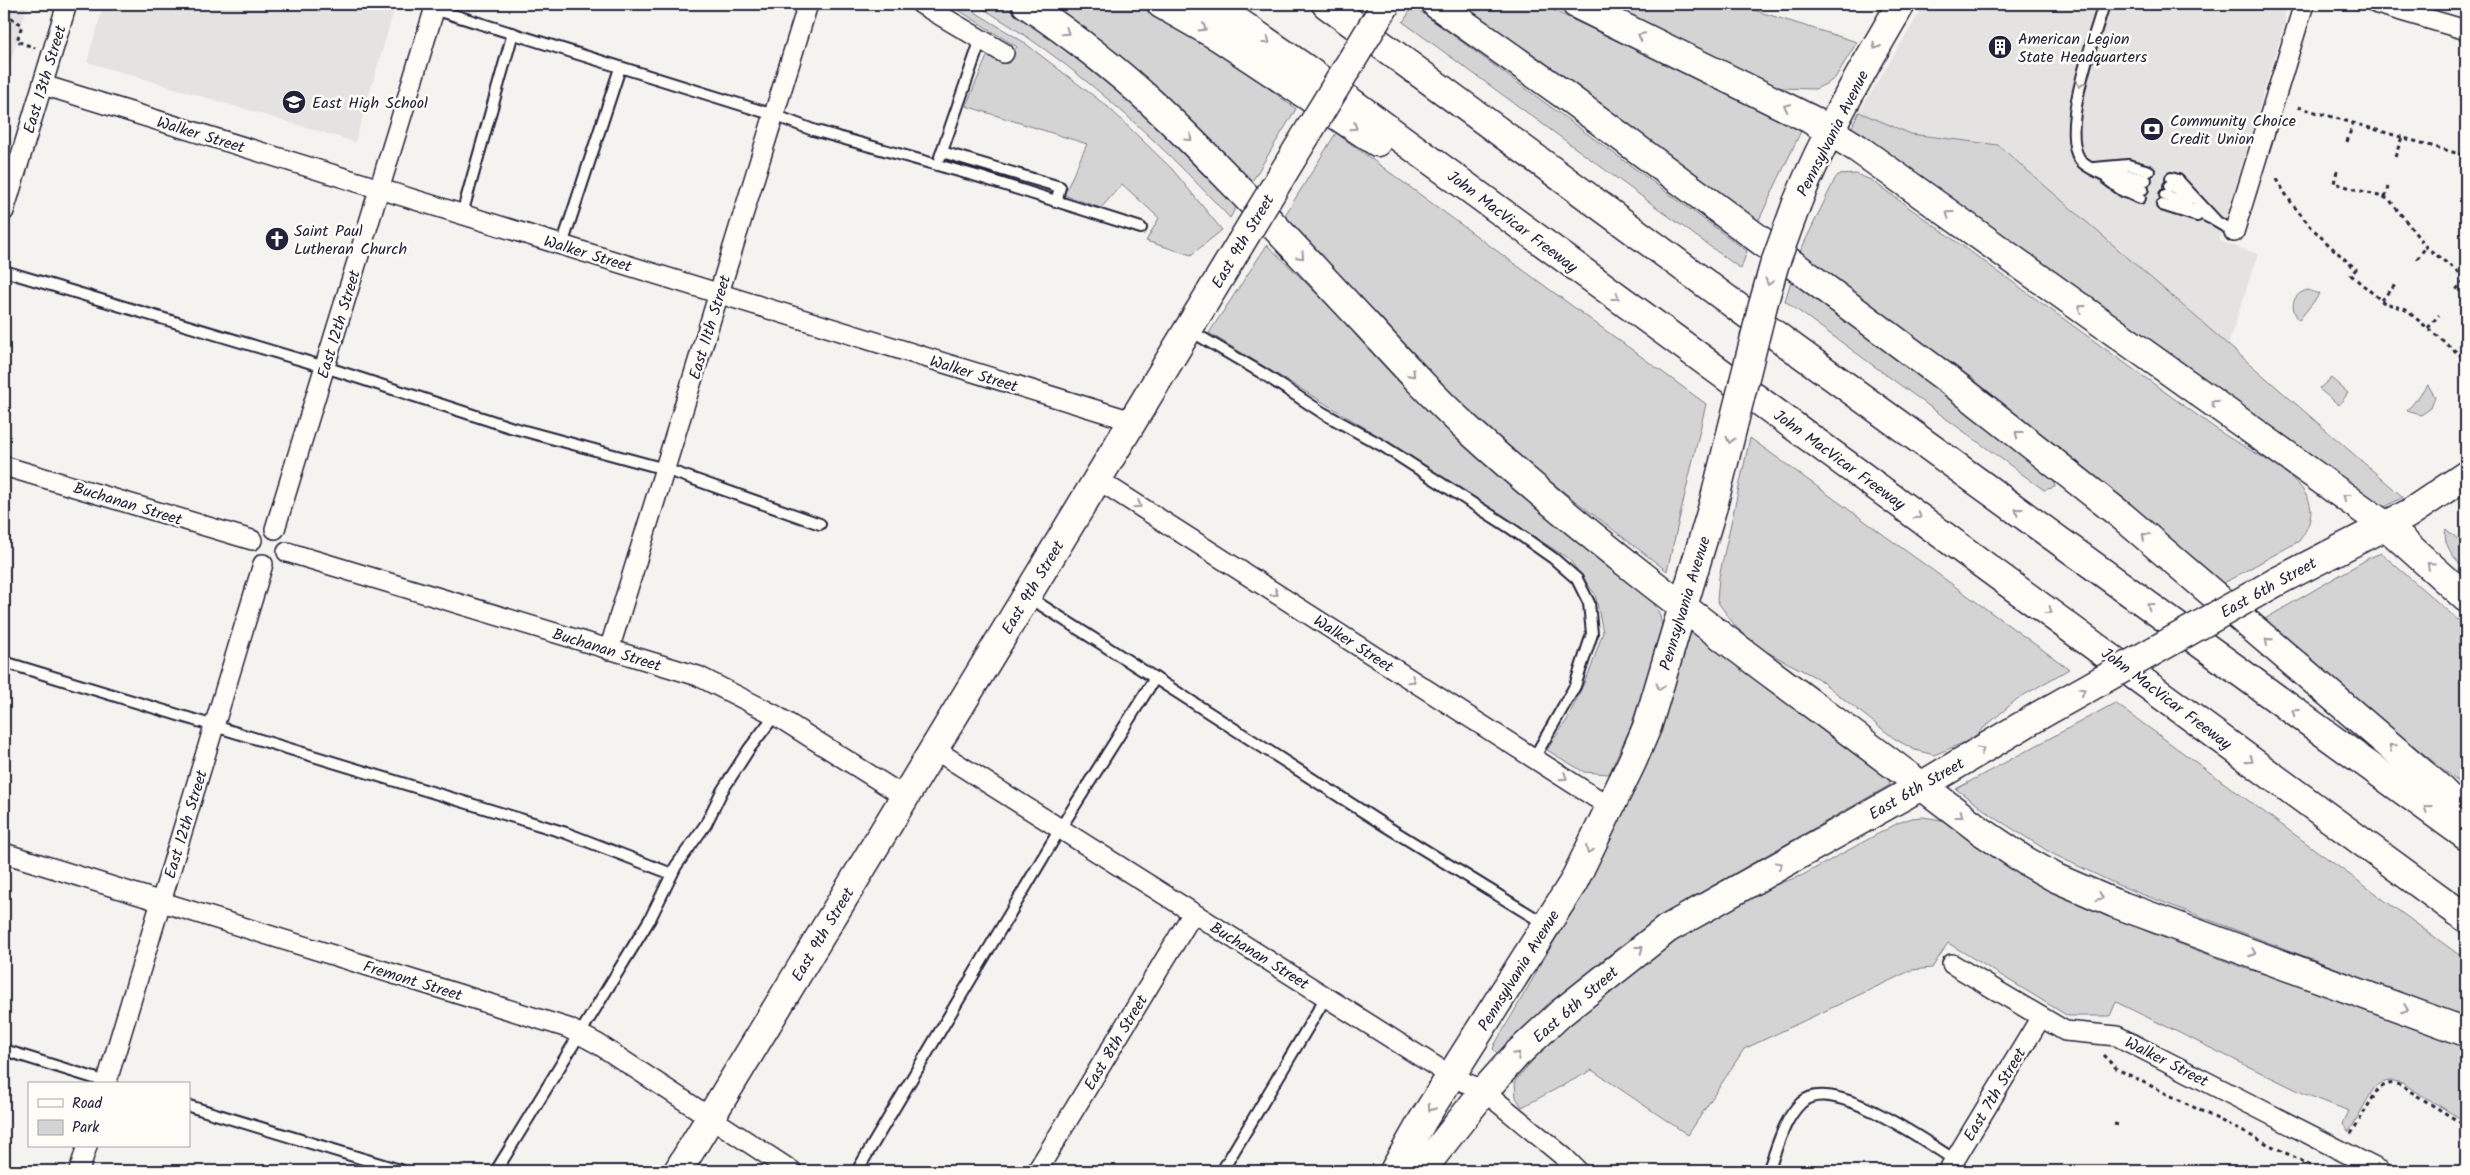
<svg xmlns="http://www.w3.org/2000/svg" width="2470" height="1175" font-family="Kalam,sans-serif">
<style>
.built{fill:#e4e3e2}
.green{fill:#d5d4d5;stroke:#7c7b88}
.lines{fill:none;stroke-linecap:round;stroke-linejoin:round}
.lane-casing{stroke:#22223b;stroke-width:14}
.street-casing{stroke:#22223b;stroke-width:22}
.secondary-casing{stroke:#22223b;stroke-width:31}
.highway-casing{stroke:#22223b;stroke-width:31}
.path{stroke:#22223b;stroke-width:3;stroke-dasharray:4 4;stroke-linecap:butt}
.lane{stroke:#fdfcf7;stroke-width:10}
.street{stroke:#fdfcf7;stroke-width:19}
.secondary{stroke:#fdfcf7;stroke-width:28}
.highway{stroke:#fdfcf7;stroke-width:28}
.secondary-bridge-casing{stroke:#22223b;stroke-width:31;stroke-linecap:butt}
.secondary-bridge{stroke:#fdfcf7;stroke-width:28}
.oneway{stroke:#9a9aa2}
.labels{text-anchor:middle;stroke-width:5;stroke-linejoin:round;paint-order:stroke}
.poi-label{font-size:16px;fill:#22223b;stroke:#fdfcf7;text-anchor:start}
.street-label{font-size:16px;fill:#22223b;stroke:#fdfcf7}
</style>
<rect width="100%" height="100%" fill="#f4f3ef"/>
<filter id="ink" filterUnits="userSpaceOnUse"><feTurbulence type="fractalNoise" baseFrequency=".02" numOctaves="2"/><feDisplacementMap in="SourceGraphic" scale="10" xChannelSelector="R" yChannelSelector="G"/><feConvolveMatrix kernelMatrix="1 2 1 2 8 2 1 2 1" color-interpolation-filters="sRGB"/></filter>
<g filter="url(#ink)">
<g class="built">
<path d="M4,4H28L4,83Z"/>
<path d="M104,4H396L355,142L87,62Z"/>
<path d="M1925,4H2284L2285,22L2219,241L2258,254L2228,345L1998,145L1911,134L1859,112Z"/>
</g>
<g class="green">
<path d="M949,4H962L1022,41L1108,107L1172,169L1222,230L1191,255L1146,241L1159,218L1122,184L1101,208L1064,195L1087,144L966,106L988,54L1006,62L1017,47Z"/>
<path d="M975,4H1001L1029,21L1136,107L1236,207L1230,218C1153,135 1073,61 975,4Z"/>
<path d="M1049,4H1138L1231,60L1296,109L1251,183C1187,119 1123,55 1049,4Z"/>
<path d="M1459,4H1540L1802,129L1758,222Z"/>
<path d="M1603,4H1734L1857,42L1835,78L1828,83L1815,89L1781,88Z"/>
<path d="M1413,6L1747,251L1741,269L1403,22Z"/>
<path d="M1859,112L1911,134L1998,145L2403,497L2381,509L1851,129Z"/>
<path d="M1336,133L1706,404L1667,571L1534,469L1468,411L1282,220Z"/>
<path d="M1856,174L1871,180C1987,264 2103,347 2219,431C2244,449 2296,470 2308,499C2315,513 2308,529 2299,541L2222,584L1972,378L1798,256L1835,179L1838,175Z"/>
<path d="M1267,245C1363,336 1449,438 1551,521C1580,545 1611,564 1638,588C1643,593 1651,598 1654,604C1661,614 1663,625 1661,636L1631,726L1609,774L1584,772L1547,750L1567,720L1591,668L1603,632L1595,594L1569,559L1367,429L1209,333Z"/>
<path d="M1791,281L1942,393L2054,481L2055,487L2044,490L1785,301Z"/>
<path d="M2308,290L2320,294L2299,320C2289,307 2292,294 2308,290Z"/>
<path d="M2331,378L2348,393L2339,405L2319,389Z"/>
<path d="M2428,385L2435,397L2431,408L2421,415L2407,411Z"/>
<path d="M1750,438L2069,669L2017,699L1970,740L1934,755L1915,750L1895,739L1817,678L1763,650L1736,627L1717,601L1719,577Z"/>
<path d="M2446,529L2466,546V570C2455,559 2442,545 2446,529Z"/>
<path d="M2381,553L2466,627V788L2394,730L2263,620L2369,558Z"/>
<path d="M1695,633L1889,779L1890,785L1684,902L1602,960L1504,1051L1497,1053L1493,1049L1495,1044C1572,913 1646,781 1689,634Z"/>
<path d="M2115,703L2466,960V1018L2118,885L2051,853L1997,819L1956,789Z"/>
<path d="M1923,817L1942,820L1954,827L2037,883L2151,933L2244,968L2323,992L2466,1047V1122L2402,1083C2392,1079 2382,1081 2374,1088L2349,1132L2343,1124L2349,1111L2305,1094L2116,1002L2110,1016H2068L1948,943L1932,968L1912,970L1744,1049L1688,1135L1592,1070L1522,1107L1516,1097L1515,1081L1547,1044L1609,988L1687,932L1754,892L1801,876L1898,823L1912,818Z"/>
</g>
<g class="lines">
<g class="lane-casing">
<g id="lane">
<path d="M2104,4C2095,35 2056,138 2083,163C2096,174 2127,183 2143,189"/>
<path d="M434,9L774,115L813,130L980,177L1141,228"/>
<path d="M942,152L1060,187L1056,202"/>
<path d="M940,157L981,39"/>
<path d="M2094,168L2128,165L2149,171"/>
<path d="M2111,171L2146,180"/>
<path d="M2171,178L2178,180L2217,222L2234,232"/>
<path d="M2108,180L2123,191L2140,198"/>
<path d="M2169,186L2176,189L2189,199"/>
<path d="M2165,195L2210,218"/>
<path d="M2162,205L2197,216"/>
<path d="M462,214L513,33"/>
<path d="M562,245L620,68"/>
<path d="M4,271L325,367L510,427L665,469L820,524"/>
<path d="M1189,330L1262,373L1323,413L1383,446L1509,527L1553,558L1577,579L1589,603L1592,634L1575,686L1534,758"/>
<path d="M1027,596L1384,825L1545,924"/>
<path d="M4,662L566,833L672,874"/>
<path d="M4,1050L110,1083"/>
<path d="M189,1106L403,1171"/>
<path d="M496,1171L650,919L676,866L706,824L722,791L749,749L775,715"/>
<path d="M857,1171L1060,829L1155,678"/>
<path d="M1222,1171L1326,997"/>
<path d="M1768,1171C1777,1149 1783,1120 1801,1103C1831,1073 1927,1143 1955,1160"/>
</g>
</g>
<g class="street-casing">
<g id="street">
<path d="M921,4L1004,53"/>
<path d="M2377,4L2466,30"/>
<path d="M43,85L1132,421"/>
<path d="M4,211L67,4"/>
<path d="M2234,232L2304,4"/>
<path d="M4,466L252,540"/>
<path d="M1097,479L1610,807"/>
<path d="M275,529L436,4"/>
<path d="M287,552L698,676L775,715L905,797"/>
<path d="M609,650L808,4"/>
<path d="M934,749L1451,1076L1484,1091L1564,1157L1578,1171"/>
<path d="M4,853L568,1028L598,1044L792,1171"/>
<path d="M1952,964L2065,1031L2117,1036L2381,1171"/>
<path d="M106,1084L263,564"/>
<path d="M79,1171L87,1146"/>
<path d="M1037,1171L1193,913"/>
<path d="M1948,1171L2041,1017"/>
</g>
</g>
<g class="secondary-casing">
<g id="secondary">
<path d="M1797,203C1825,133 1863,69 1901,4"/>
<path d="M2278,581L2408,514L2466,475"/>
<path d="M678,1171L1240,244"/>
<path d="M1394,1171L1423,1120L1573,883L1632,762L1647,727L1713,506"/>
<path d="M1421,1171L1484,1091L1516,1055L1561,1013L1667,929L1921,786L2040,715"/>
</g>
</g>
<g class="highway-casing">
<g id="highway">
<path d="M1026,4C1070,34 1112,66 1151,102C1227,173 1297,251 1368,326C1401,362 1434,398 1470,431C1630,577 1810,699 1981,831L2024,860L2056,878L2114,903L2466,1032"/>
<path d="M1161,4L1219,37L1377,142"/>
<path d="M1212,4L1306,69L2466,918"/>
<path d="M1326,4L1785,342L2466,836"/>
<path d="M1436,4L1566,96L1954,384L2122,516L2436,785L2466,815"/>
<path d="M1576,4L1810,119L1857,148L2386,526L2466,598"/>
</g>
</g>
<g class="path">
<path d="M4,13L22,25L17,41L35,48"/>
<path d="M4,85L11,88"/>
<path d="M2298,107L2466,156"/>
<path d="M2347,142L2353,123"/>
<path d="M2395,157L2402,137"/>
<path d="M2337,171L2334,183L2389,199L2426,247L2466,278L2456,290"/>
<path d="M2277,179C2296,216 2325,242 2356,269L2351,275L2383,302L2406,310L2466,360"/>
<path d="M2385,198L2388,187"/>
<path d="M2417,259L2426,247"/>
<path d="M2381,300L2397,283"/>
<path d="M2428,328L2439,315"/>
<path d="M2103,1055L2117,1069L2322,1171"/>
<path d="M2114,1124L2120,1125"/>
<path d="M2351,1134L2378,1089C2386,1084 2391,1082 2400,1085L2466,1126"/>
</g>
<use href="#lane" class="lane"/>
<use href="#street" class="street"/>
<use href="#secondary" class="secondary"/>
<use href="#highway" class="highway"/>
<g class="secondary-bridge-casing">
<g id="secondary-bridge">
<path d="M1240,244L1386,4"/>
<path d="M1713,506L1763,305L1774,266L1797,203"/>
<path d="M2040,715L2278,581"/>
</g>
</g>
<use href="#secondary-bridge" class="secondary-bridge"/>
</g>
<defs><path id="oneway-chevron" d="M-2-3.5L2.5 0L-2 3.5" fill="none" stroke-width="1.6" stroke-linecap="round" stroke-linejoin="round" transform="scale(1.25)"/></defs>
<g class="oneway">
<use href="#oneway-chevron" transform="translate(1203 28) rotate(30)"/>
<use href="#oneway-chevron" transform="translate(1066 32) rotate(35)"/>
<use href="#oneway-chevron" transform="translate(1641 36) rotate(-154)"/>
<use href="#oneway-chevron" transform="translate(1267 41) rotate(36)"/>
<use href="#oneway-chevron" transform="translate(1876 46) rotate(120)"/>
<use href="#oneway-chevron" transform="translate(2080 84) rotate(104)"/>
<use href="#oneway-chevron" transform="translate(1787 107) rotate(-154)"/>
<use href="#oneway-chevron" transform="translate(1354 127) rotate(33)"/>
<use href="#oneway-chevron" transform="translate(1189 138) rotate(44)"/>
<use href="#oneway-chevron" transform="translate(1949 214) rotate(-144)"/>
<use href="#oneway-chevron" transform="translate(1301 256) rotate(47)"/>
<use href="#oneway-chevron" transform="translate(1769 282) rotate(106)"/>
<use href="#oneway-chevron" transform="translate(1616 297) rotate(36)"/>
<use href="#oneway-chevron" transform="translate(2081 308) rotate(-144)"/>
<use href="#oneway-chevron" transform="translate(1412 374) rotate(46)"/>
<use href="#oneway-chevron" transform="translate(2214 403) rotate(-144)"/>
<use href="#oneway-chevron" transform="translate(2018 434) rotate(-142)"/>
<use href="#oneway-chevron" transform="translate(1730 440) rotate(104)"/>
<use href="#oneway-chevron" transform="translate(2346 497) rotate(-144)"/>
<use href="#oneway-chevron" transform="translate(1138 505) rotate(33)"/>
<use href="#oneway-chevron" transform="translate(2018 511) rotate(-144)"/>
<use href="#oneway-chevron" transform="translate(1918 516) rotate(36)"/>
<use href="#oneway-chevron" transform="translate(2145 536) rotate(-139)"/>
<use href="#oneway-chevron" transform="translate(2430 565) rotate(-138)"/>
<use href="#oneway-chevron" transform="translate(1275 593) rotate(33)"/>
<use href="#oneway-chevron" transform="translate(2150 606) rotate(-144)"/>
<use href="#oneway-chevron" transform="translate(2049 611) rotate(36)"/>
<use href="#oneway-chevron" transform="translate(2268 641) rotate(-139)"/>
<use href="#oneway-chevron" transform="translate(1412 680) rotate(33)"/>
<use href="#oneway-chevron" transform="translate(1660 687) rotate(107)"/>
<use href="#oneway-chevron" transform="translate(2082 691) rotate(-29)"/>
<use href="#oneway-chevron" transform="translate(2295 712) rotate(-144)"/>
<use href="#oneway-chevron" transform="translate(2392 747) rotate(-139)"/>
<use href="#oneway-chevron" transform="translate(1981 750) rotate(-31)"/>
<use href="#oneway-chevron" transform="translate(2250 760) rotate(36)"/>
<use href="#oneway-chevron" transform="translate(1564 777) rotate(33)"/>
<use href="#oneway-chevron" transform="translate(2427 808) rotate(-144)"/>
<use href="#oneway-chevron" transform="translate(1960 815) rotate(38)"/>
<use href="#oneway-chevron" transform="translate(1589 850) rotate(116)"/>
<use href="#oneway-chevron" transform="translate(1779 865) rotate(-29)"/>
<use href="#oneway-chevron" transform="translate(2100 897) rotate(24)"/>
<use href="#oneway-chevron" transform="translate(1640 949) rotate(-37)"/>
<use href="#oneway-chevron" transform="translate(2253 953) rotate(20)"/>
<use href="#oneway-chevron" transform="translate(2405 1009) rotate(21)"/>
<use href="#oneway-chevron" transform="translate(1517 1055) rotate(-45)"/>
<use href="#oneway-chevron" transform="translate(1431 1108) rotate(122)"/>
</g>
</g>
<defs>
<g id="building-disc" transform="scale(1.25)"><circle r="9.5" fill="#22223b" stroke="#fdfcf7"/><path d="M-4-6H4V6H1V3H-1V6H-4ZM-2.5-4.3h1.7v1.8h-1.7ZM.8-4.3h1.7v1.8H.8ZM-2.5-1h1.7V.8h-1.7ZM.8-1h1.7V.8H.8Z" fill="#fff"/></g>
<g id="school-disc" transform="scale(1.25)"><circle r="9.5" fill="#22223b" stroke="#fdfcf7"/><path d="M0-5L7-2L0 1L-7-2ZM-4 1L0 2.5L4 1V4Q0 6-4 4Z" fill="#fff"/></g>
<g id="bank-disc" transform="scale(1.25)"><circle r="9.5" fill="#22223b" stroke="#fdfcf7"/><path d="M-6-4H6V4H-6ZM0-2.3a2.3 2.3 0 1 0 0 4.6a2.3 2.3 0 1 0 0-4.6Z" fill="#fff"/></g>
<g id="church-disc" transform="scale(1.25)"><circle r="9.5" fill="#22223b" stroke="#fdfcf7"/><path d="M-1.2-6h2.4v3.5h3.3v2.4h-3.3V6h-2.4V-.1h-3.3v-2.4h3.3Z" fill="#fff"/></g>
</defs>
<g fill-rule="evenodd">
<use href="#building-disc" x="2000" y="47"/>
<use href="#school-disc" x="294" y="102"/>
<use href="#bank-disc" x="2152" y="129"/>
<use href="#church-disc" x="277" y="239"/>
</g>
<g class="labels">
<g class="poi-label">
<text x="2018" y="44">American Legion<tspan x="2018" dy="18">State Headquarters</tspan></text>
<text x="312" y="108">East High School</text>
<text x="2170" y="126">Community Choice<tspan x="2170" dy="18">Credit Union</tspan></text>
<text x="294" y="236">Saint Paul<tspan x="294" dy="18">Lutheran Church</tspan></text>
</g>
<g class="street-label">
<text transform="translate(44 79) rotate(-73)" y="6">East 13th Street</text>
<text transform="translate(1832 133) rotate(-63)" y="6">Pennsylvania Avenue</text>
<text transform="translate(201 134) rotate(17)" y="6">Walker Street</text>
<text transform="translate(1513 221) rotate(37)" y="6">John MacVicar Freeway</text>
<text transform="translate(1242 241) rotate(-59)" y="6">East 9th Street</text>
<text transform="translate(588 253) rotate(17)" y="6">Walker Street</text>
<text transform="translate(338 324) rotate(-73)" y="6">East 12th Street</text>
<text transform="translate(709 327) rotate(-73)" y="6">East 11th Street</text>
<text transform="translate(974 373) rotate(17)" y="6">Walker Street</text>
<text transform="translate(1840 459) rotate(36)" y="6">John MacVicar Freeway</text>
<text transform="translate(128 503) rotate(17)" y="6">Buchanan Street</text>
<text transform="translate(1032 587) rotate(-59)" y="6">East 9th Street</text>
<text transform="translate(2268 587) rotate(-29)" y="6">East 6th Street</text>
<text transform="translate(1684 603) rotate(-73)" y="6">Pennsylvania Avenue</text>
<text transform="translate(1354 643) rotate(33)" y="6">Walker Street</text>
<text transform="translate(607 649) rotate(17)" y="6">Buchanan Street</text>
<text transform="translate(2167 698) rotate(37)" y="6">John MacVicar Freeway</text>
<text transform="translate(1916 788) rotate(-30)" y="6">East 6th Street</text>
<text transform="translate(185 824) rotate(-73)" y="6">East 12th Street</text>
<text transform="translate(822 934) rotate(-59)" y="6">East 9th Street</text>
<text transform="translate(1260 955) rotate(32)" y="6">Buchanan Street</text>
<text transform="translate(1518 970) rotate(-58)" y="6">Pennsylvania Avenue</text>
<text transform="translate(413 980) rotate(17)" y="6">Fremont Street</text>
<text transform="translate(1575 1004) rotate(-41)" y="6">East 6th Street</text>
<text transform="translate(1115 1042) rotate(-59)" y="6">East 8th Street</text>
<text transform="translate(2167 1061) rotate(27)" y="6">Walker Street</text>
<text transform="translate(1994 1094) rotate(-59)" y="6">East 7th Street</text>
</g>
</g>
<rect width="2470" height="1175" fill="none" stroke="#fdfcf7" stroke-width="20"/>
<rect x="10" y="10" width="2450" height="1155" fill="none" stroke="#22223b" stroke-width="2" filter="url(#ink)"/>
<rect x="28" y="1082" width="162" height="65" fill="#fdfcf7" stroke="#a5a5ac"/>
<rect x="38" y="1099" width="25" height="8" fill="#fdfcf7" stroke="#a5a5ac"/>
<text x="72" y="1108" font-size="15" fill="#22223b">Road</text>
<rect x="38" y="1120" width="25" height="15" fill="#d5d4d5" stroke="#a5a5ac"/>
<text x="72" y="1132" font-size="15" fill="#22223b">Park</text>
</svg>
